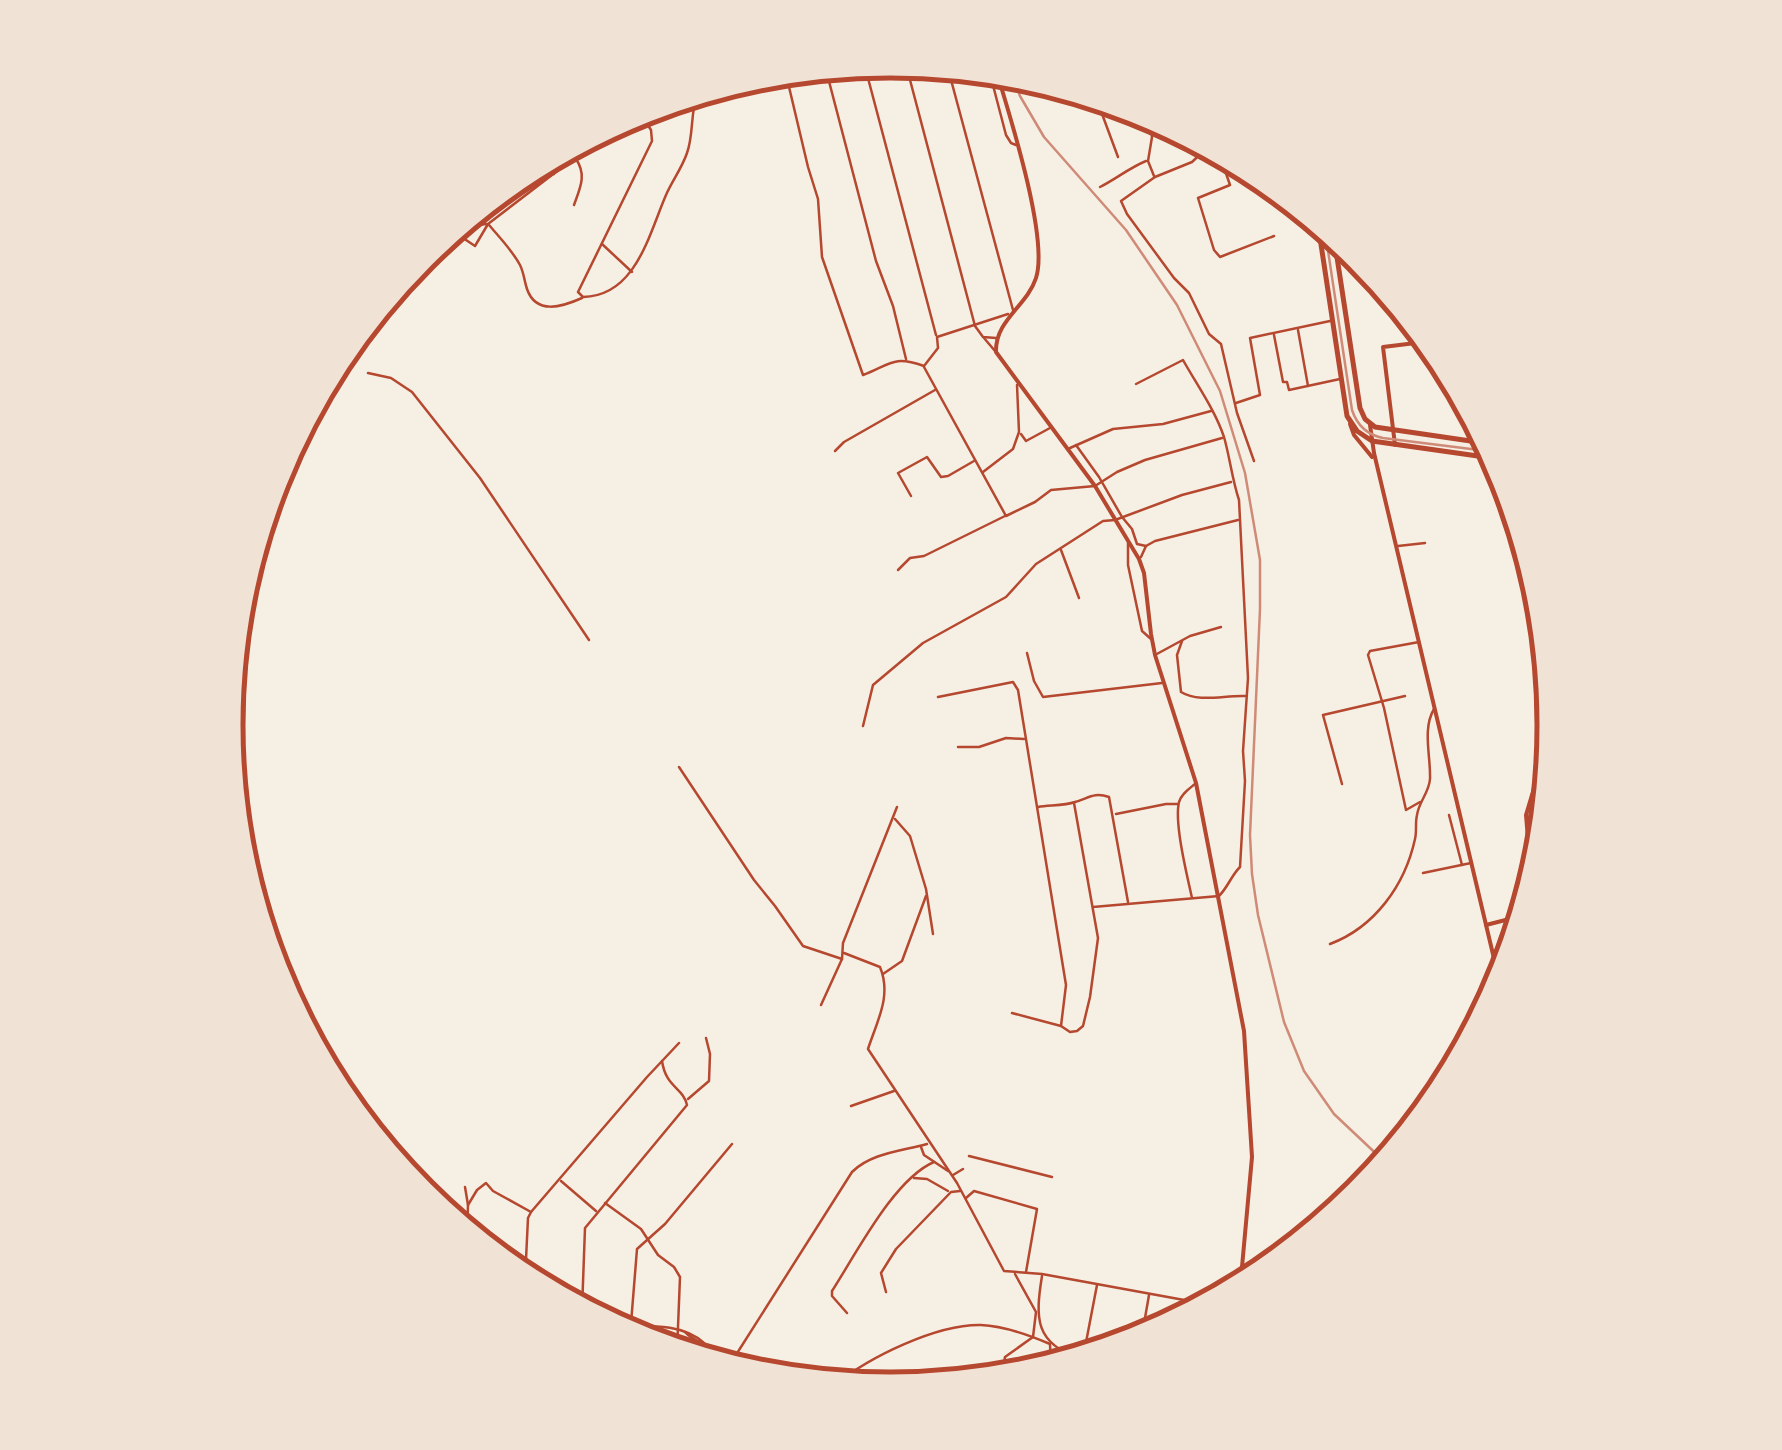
<svg xmlns="http://www.w3.org/2000/svg" width="1782" height="1450" font-family="'Alegreya Sans',sans-serif">
<style>
.lines{fill:none;stroke-linecap:round;stroke-linejoin:round}
.minor{stroke:#b5482f;stroke-width:2.5}
.tertiary{stroke:#b5482f;stroke-width:4}
.secondary{stroke:#b5482f;stroke-width:4}
.primary{stroke:#b5482f;stroke-width:5}
.tram{stroke:#cf8b77;stroke-width:2.5}
.rail{stroke:#cf8b77;stroke-width:2.5}
.rim{fill:none;stroke:#b5482f;stroke-width:5}
</style>
<rect width="100%" height="100%" fill="#f6efe4"/>
<g class="lines">
<g class="minor">
<path d="M905,61L975,326L983,337L996,338"/>
<path d="M864,63L936,335"/>
<path d="M947,65L1013,310"/>
<path d="M825,66L876,261L893,306L906,359"/>
<path d="M785,70L808,167L818,199L822,257L863,375C891,364 893,355 924,366L938,348L937,337L1008,314"/>
<path d="M989,70L1006,135L1011,143L1016,145"/>
<path d="M1095,95L1118,157"/>
<path d="M638,110L651,130L652,141L578,292L583,297C636,296 649,234 666,195C672,181 682,168 687,153C694,134 690,111 698,92"/>
<path d="M1149,113L1152,137L1148,161L1154,176"/>
<path d="M1154,124H1164"/>
<path d="M1177,135L1186,132"/>
<path d="M1210,145L1192,162L1155,177L1121,201L1127,214L1174,278L1189,293L1209,334L1221,344L1237,413L1254,461"/>
<path d="M1218,150L1230,185L1198,198L1214,250L1220,257L1274,236"/>
<path d="M554,155L570,161"/>
<path d="M548,158L554,174"/>
<path d="M1100,187C1116,179 1129,168 1146,161"/>
<path d="M574,205C580,188 587,175 576,159"/>
<path d="M476,225L487,224"/>
<path d="M489,225C500,238 512,250 520,265C524,273 524,280 527,289C536,315 562,307 582,298"/>
<path d="M451,230L475,246L488,224L633,113"/>
<path d="M602,244L632,272"/>
<path d="M1298,330L1308,386"/>
<path d="M1274,335L1283,382H1287L1289,390L1340,379"/>
<path d="M984,338L995,351"/>
<path d="M924,367L1006,516L1035,502L1051,490L1095,486L1117,472L1145,460L1222,438"/>
<path d="M368,373L391,378L412,392L480,478L589,640"/>
<path d="M1236,403L1260,395L1250,338L1330,321"/>
<path d="M1021,434L1026,441L1050,428"/>
<path d="M1076,445L1099,477L1122,517L1132,529L1137,544L1146,546"/>
<path d="M1070,448L1113,429L1163,424L1211,411"/>
<path d="M835,451L844,442L935,390"/>
<path d="M983,472L1013,449L1019,432L1017,385"/>
<path d="M911,496L898,473L927,457L941,477L948,476L974,461"/>
<path d="M1128,543V565L1142,631L1151,639"/>
<path d="M1398,546L1425,543"/>
<path d="M1061,550L1079,598"/>
<path d="M1141,557L1146,546L1155,541L1238,520"/>
<path d="M898,570L910,558L924,556L1005,516"/>
<path d="M1182,641L1177,655L1181,692C1199,703 1224,695 1245,696"/>
<path d="M1419,642L1370,651L1368,655L1384,708L1406,810L1420,802"/>
<path d="M1027,653L1034,681L1043,697L1162,683"/>
<path d="M1155,655L1190,636L1221,627"/>
<path d="M938,697L1013,682L1018,690L1066,985L1061,1026"/>
<path d="M863,726L873,685L923,643L1006,597L1036,564L1103,521L1115,520L1182,495L1231,482"/>
<path d="M958,747H979L1006,738L1024,739"/>
<path d="M679,767L754,880L775,906L803,946L842,959"/>
<path d="M1342,784L1323,715L1405,696"/>
<path d="M1038,807C1049,805 1064,806 1075,802C1089,798 1094,792 1109,797L1128,902"/>
<path d="M1116,814L1166,804H1177"/>
<path d="M1449,815L1462,865"/>
<path d="M895,819L910,836L926,889L933,934"/>
<path d="M1423,873L1471,863"/>
<path d="M1192,898C1187,875 1174,823 1179,802C1182,793 1189,789 1195,784"/>
<path d="M1093,907L1219,896C1228,887 1231,876 1240,867L1245,781L1243,751L1248,678L1239,500C1232,479 1230,458 1224,437C1215,410 1197,385 1183,360L1136,384"/>
<path d="M1330,944C1375,927 1405,885 1415,839C1417,831 1415,823 1417,815C1419,801 1429,793 1430,779C1431,757 1422,729 1434,709"/>
<path d="M844,953L880,967C892,996 877,1021 868,1049L957,1183L1004,1271L1042,1274L1206,1304L1214,1303"/>
<path d="M883,974L902,961L926,896"/>
<path d="M821,1005L842,959L843,943L897,807"/>
<path d="M1012,1013L1061,1026L1070,1032L1077,1031L1083,1026L1090,997L1098,938L1074,803"/>
<path d="M688,1099L709,1081L710,1054L706,1038"/>
<path d="M851,1106L894,1091"/>
<path d="M921,1147L924,1155L948,1171"/>
<path d="M969,1156L1052,1177"/>
<path d="M953,1175L963,1169"/>
<path d="M914,1178L927,1179L948,1191"/>
<path d="M561,1181L596,1211"/>
<path d="M465,1187L468,1205L467,1233"/>
<path d="M966,1198L974,1191L1037,1209L1026,1272"/>
<path d="M605,1203L641,1229L658,1255L674,1267L680,1277L677,1352"/>
<path d="M468,1205L477,1190L486,1183L493,1191L531,1212"/>
<path d="M1042,1276C1035,1319 1035,1343 1080,1359"/>
<path d="M525,1280L528,1218L531,1212L647,1077L679,1043"/>
<path d="M886,1292L881,1273L896,1249L951,1192L960,1191"/>
<path d="M582,1310L585,1228L687,1105C683,1087 666,1088 662,1061"/>
<path d="M847,1313L832,1296V1291C856,1254 894,1179 934,1162"/>
<path d="M612,1326C642,1327 680,1321 704,1343"/>
<path d="M685,1332C697,1344 716,1348 732,1356C742,1362 752,1370 761,1377"/>
<path d="M630,1336L637,1249L665,1224L732,1144"/>
<path d="M1141,1341L1149,1295"/>
<path d="M1083,1358L1097,1285"/>
<path d="M726,1367L734,1358L852,1172C871,1153 902,1151 927,1144"/>
<path d="M1001,1379L1005,1357L1033,1337L1036,1312L1015,1274"/>
<path d="M835,1385C869,1357 937,1324 981,1325C1004,1326 1029,1335 1050,1344L1051,1368"/>
<path d="M937,1385L968,1373L998,1379"/>
</g>
<g class="tertiary">
<path d="M996,70C1009,113 1049,238 1036,278C1027,306 995,320 996,352L1095,486L1139,559L1144,573L1151,634L1155,655L1196,783L1244,1031L1252,1157L1240,1289"/>
<path d="M1395,445L1383,347L1432,341"/>
</g>
<g class="secondary">
<path d="M1350,424L1354,435L1372,457"/>
<path d="M1370,425L1374,453L1501,988"/>
<path d="M1536,878L1528,839L1526,815L1555,718"/>
<path d="M1486,925L1525,915"/>
</g>
<g class="primary">
<path d="M1317,218L1347,416L1357,431L1372,441L1499,459"/>
<path d="M1333,231L1360,408L1365,419L1375,427L1491,444"/>
</g>
<path class="tram" d="M1324,224L1352,410C1357,425 1368,435 1383,438L1495,452"/>
<path class="rail" d="M1011,72L1020,96L1044,137L1126,230L1177,305L1220,391L1245,473L1260,560V609L1250,835L1252,874L1258,915L1284,1022L1304,1071L1334,1114L1387,1164"/>
</g>
<path d="M0 0H1782V1450H0ZM243 725a647 647 0 1 1 1294 0a647 647 0 1 1-1294 0Z" fill="#f1e2d6" fill-rule="evenodd"/>
<path class="rim" d="M243 725a647 647 0 1 1 1294 0a647 647 0 1 1-1294 0Z"/>
</svg>
